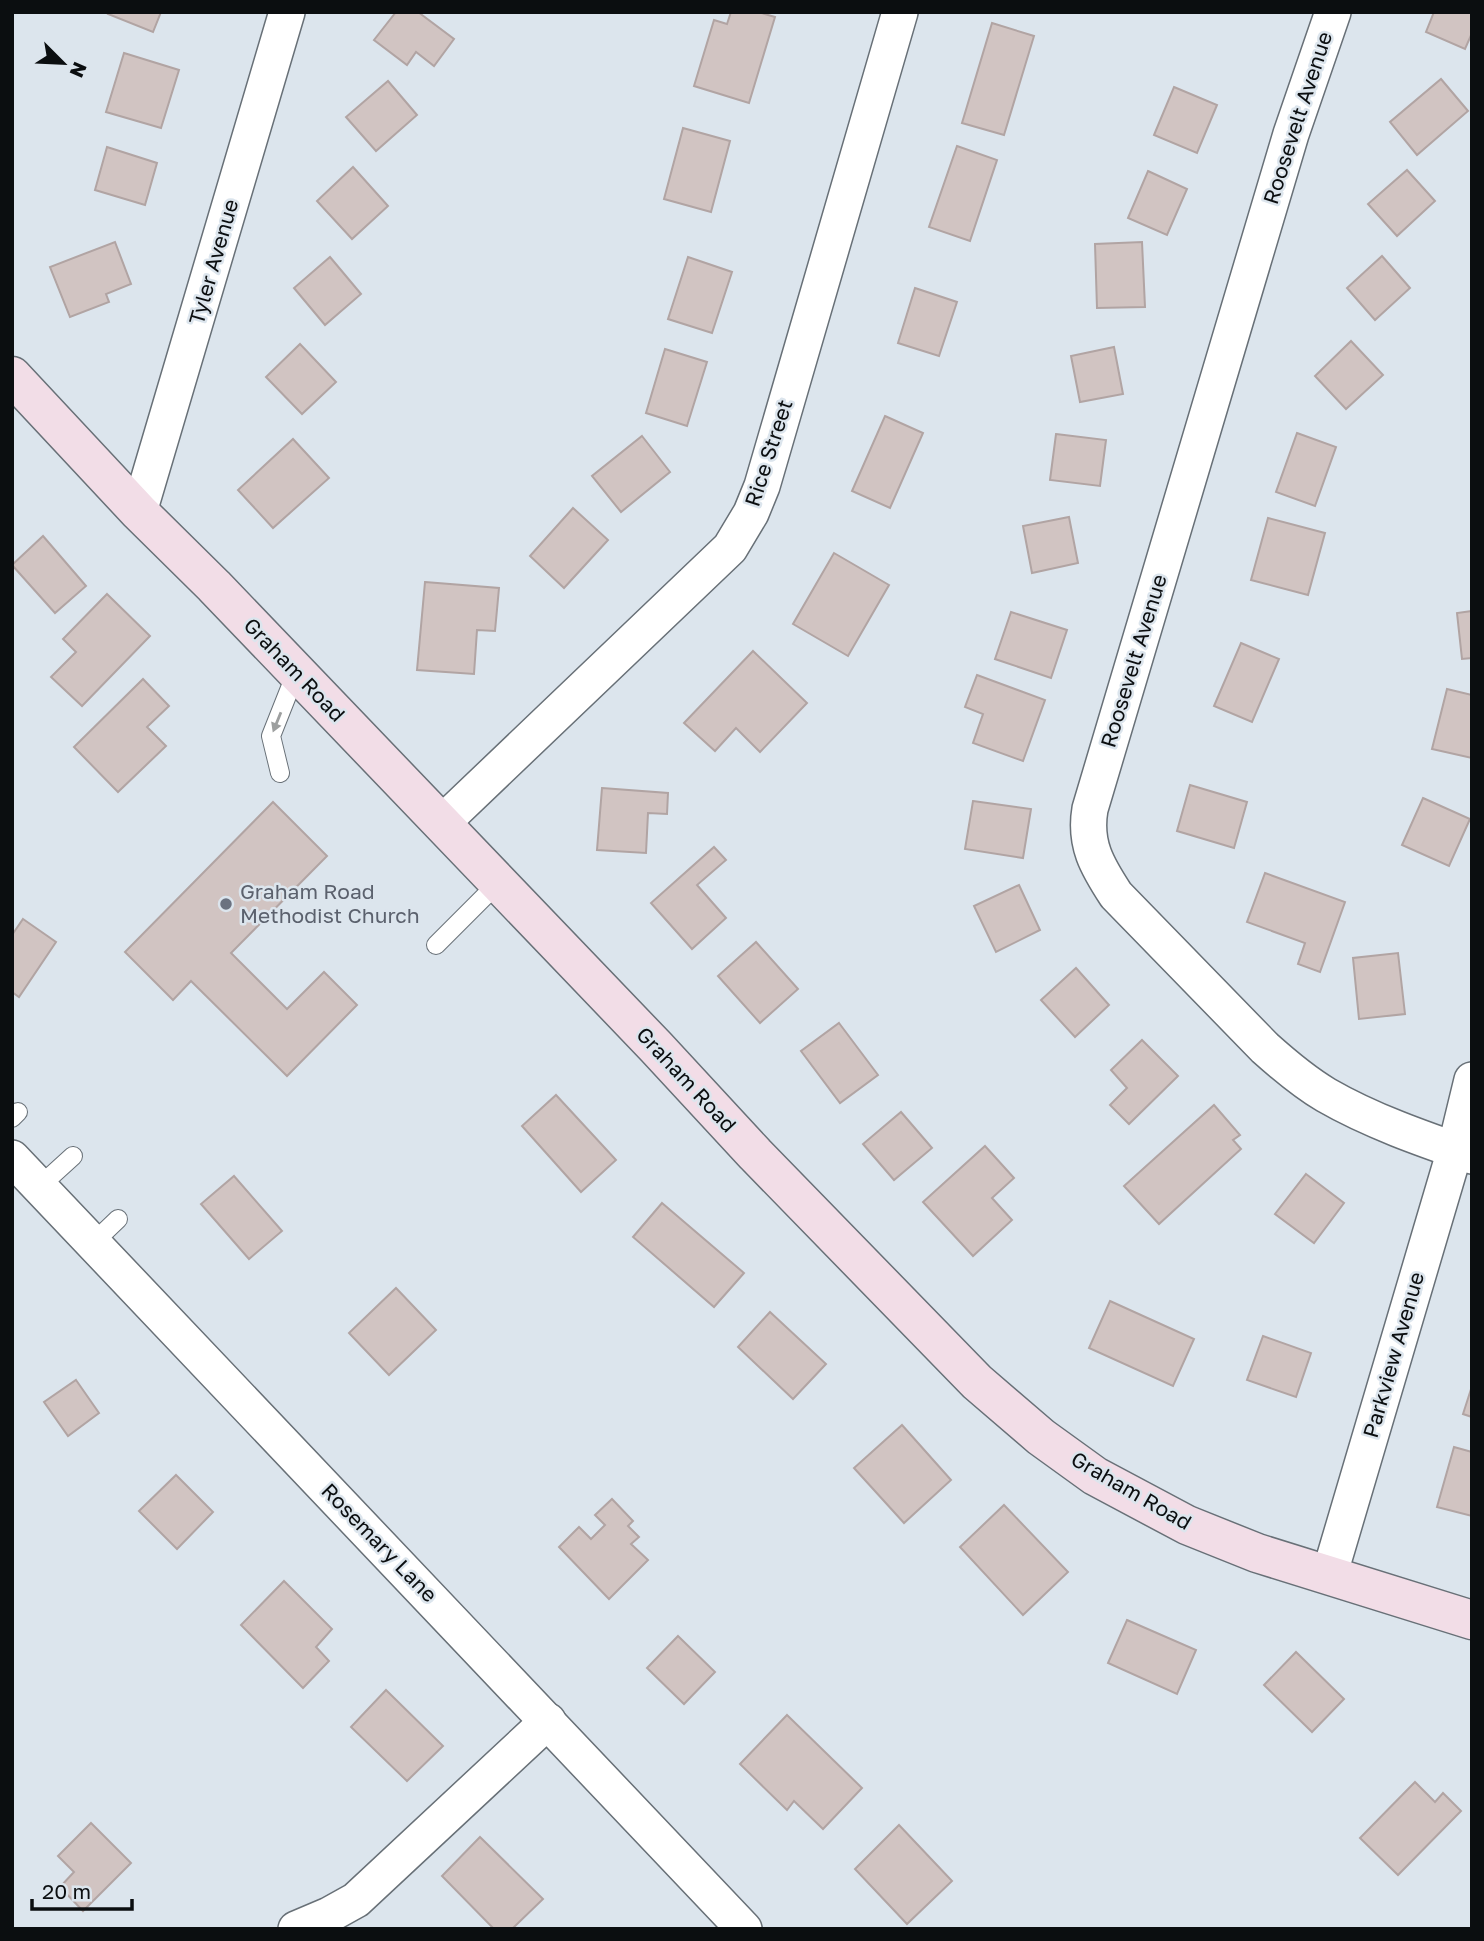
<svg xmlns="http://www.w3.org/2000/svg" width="1484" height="1941" font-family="'Golos Text',sans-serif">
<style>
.building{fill:#d1c4c2;stroke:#b1a4a3;stroke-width:2}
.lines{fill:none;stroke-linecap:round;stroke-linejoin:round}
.lane-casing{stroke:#687077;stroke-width:20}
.street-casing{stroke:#687077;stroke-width:38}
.secondary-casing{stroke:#687077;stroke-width:41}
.lane{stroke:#fff;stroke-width:18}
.street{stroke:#fff;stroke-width:35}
.secondary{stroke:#f2dde7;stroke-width:38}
.oneway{fill:#9d9f9f}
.worship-dot{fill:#6b7280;stroke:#dce5ed;stroke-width:2.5}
.labels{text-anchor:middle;stroke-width:5;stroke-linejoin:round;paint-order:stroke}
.street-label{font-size:21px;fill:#0b0e10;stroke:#dce5ed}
.worship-label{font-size:21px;fill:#5b616d;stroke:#dce5ed;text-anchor:start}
</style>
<rect width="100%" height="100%" fill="#dce5ed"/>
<g class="building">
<path d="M109,12H161L153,32L108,14Z"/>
<path d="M396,12H418L454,39L434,66L416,52L407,65L374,40Z"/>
<path d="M731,12H758L775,17L749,103L694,86L714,20L727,24Z"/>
<path d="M1434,12H1472V33L1465,49L1426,32Z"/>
<path d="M992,23L1034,36L1004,135L962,123Z"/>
<path d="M124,53L179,70L161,128L106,112Z"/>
<path d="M1441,79L1468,111L1417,155L1390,122Z"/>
<path d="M388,81L417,115L376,151L346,117Z"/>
<path d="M1174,87L1217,105L1197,153L1154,135Z"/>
<path d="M683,128L730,141L711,212L664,199Z"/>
<path d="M957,146L997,160L970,241L929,227Z"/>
<path d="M107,147L157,163L145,205L95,190Z"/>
<path d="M353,167L388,206L352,239L317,201Z"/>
<path d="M1407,170L1435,201L1397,236L1368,204Z"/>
<path d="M1148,171L1187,189L1167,235L1128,218Z"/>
<path d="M115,242L131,284L106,294L109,302L70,317L50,267Z"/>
<path d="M1142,242L1145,307L1097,308L1095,244Z"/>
<path d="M1382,256L1410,288L1375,320L1347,288Z"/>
<path d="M330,257L361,294L325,325L294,288Z"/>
<path d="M688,257L732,272L712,333L668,319Z"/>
<path d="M915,288L957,302L939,356L898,343Z"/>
<path d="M1351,341L1383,375L1346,409L1315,376Z"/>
<path d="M300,344L336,382L302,414L266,377Z"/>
<path d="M1114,347L1123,394L1080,402L1071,356Z"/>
<path d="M665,349L707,362L687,426L646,413Z"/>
<path d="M885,416L923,433L890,508L852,491Z"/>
<path d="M1297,433L1336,447L1315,506L1276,492Z"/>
<path d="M1056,434L1106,440L1100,486L1050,480Z"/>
<path d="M642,436L670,472L621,512L592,476Z"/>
<path d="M293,439L329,478L273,528L238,490Z"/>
<path d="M573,508L608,540L564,588L530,556Z"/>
<path d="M1069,517L1078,563L1032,573L1023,526Z"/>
<path d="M1268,518L1325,533L1308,595L1251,580Z"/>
<path d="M43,536L86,586L55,613L12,565Z"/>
<path d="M834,553L889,585L848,656L793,624Z"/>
<path d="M425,582L499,588L495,631L477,630L474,674L417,670Z"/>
<path d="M107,594L150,636L82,706L51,677L76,652L63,639Z"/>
<path d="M1472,611V658L1462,659L1457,613Z"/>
<path d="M1011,612L1067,630L1051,678L995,659Z"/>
<path d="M1241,643L1279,659L1252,722L1214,706Z"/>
<path d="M753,651L807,703L760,752L736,728L715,751L684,723Z"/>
<path d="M977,675L1045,700L1023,761L973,743L983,714L965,707Z"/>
<path d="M143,679L169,706L147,727L166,746L118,792L74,747Z"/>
<path d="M1447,689L1472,695V758L1432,749Z"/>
<path d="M1190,785L1247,802L1234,848L1177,831Z"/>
<path d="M602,788L668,793L667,814L648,813L646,853L597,850Z"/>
<path d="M1423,798L1470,819L1449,866L1402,845Z"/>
<path d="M973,801L1031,809L1023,858L965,849Z"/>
<path d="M273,802L327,856L231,953L287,1009L324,972L357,1005L287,1076L191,981L173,1000L125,952Z"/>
<path d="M714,847L726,860L697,885L726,918L692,949L651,903Z"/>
<path d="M1265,873L1345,902L1320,972L1298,964L1305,943L1247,922Z"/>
<path d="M1019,885L1040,930L996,952L974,906Z"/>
<path d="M23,919L56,942L19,997L12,992V935Z"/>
<path d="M756,942L798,989L760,1023L718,976Z"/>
<path d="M1398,953L1405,1014L1359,1019L1353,958Z"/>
<path d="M1076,968L1109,1005L1075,1037L1041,1000Z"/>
<path d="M839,1023L878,1075L840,1103L801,1051Z"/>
<path d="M1142,1040L1178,1076L1129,1124L1110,1105L1127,1088L1111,1070Z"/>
<path d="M556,1095L616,1160L581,1192L522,1126Z"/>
<path d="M1214,1105L1240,1135L1233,1140L1241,1149L1159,1224L1124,1186Z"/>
<path d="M901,1112L932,1148L894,1180L863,1144Z"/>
<path d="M985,1146L1014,1178L992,1198L1012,1220L973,1256L923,1202Z"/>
<path d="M1306,1174L1344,1203L1314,1243L1275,1214Z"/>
<path d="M234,1176L282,1231L249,1259L201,1204Z"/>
<path d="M662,1203L744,1273L714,1307L633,1237Z"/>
<path d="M396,1288L436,1330L389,1375L349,1333Z"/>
<path d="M1110,1301L1194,1339L1173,1386L1089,1348Z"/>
<path d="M770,1312L826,1364L793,1399L738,1347Z"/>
<path d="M1263,1336L1311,1353L1296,1397L1247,1380Z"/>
<path d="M76,1380L99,1413L68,1436L44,1402Z"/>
<path d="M1472,1386V1417L1463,1414Z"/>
<path d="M902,1425L951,1480L904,1523L854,1468Z"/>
<path d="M1454,1447L1472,1452V1516L1437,1507Z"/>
<path d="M176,1475L213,1512L177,1549L139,1511Z"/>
<path d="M612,1499L633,1521L628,1526L639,1537L631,1544L648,1560L609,1599L559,1547L579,1527L591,1539L605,1525L595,1515Z"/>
<path d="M1004,1505L1068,1572L1023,1615L960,1547Z"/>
<path d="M284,1581L332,1629L316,1647L329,1661L303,1688L241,1625Z"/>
<path d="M1127,1620L1196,1650L1177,1694L1108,1663Z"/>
<path d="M678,1636L715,1672L684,1704L647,1668Z"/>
<path d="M1296,1652L1344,1699L1312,1732L1264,1685Z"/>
<path d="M386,1690L443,1746L407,1781L351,1727Z"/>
<path d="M787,1715L862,1788L823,1829L794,1801L787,1810L740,1764Z"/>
<path d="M1415,1782L1435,1802L1443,1793L1461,1811L1398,1875L1360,1838Z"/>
<path d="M91,1823L131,1863L83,1911L60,1887L74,1872L58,1856Z"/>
<path d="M899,1825L952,1881L907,1924L855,1869Z"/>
<path d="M480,1837L543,1899L512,1929H494L442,1876Z"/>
</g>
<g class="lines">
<g class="lane-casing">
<g id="lane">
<path d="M280,773L271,736L296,673"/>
<path d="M436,945L498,883"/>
<path d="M12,1118L18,1112"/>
<path d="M40,1186L73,1156"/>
<path d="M93,1243L118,1219"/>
</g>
</g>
<g class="street-casing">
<g id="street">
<path d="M1333,12L1291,134L1090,809C1084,844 1097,866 1116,895L1265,1048C1284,1065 1304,1082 1326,1095C1371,1121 1423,1139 1472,1156"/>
<path d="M139,512L287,12"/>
<path d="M441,824L730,548L751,513L762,486L900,12"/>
<path d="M12,1158L744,1929"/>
<path d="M1329,1576L1455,1150L1472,1080"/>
<path d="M296,1929L329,1915L356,1900L548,1721"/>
</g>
</g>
<g class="secondary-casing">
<path id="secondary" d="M12,376L139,512L214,586L656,1047L755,1154L977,1382L1041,1437L1095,1476L1187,1525L1257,1553L1472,1620"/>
</g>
<use href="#lane" class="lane"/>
<use href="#street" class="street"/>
<use href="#secondary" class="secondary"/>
</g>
<defs><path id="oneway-solid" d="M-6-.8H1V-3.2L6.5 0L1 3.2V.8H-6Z" transform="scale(1.75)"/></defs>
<use class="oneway" href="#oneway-solid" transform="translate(277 722) rotate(112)"/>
<circle class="worship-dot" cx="226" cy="904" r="7"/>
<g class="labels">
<g class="street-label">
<text transform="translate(1298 118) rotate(-72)" y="7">Roosevelt Avenue</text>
<text transform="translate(214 262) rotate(-74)" y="7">Tyler Avenue</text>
<text transform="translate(769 453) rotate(-72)" y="7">Rice Street</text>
<text transform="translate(1134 661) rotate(-73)" y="7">Roosevelt Avenue</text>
<text transform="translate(294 670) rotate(46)" y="7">Graham Road</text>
<text transform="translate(686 1080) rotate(47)" y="7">Graham Road</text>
<text transform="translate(1394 1355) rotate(-74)" y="7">Parkview Avenue</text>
<text transform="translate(1131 1491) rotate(30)" y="7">Graham Road</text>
<text transform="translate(379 1543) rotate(46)" y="7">Rosemary Lane</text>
</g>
<g class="worship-label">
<text x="240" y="899">Graham Road<tspan x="240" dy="24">Methodist Church</tspan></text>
</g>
</g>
<rect width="1484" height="1941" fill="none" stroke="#0b0e10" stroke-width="28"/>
<g transform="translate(63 63) rotate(114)" stroke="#dce5ed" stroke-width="5" paint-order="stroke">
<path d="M0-5L12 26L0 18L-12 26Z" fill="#0b0e10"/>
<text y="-10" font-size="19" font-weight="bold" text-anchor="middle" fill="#0b0e10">N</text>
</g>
<path d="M32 1899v10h100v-10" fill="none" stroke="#0b0e10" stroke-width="3.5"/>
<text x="42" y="1899" font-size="21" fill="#0b0e10" stroke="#dce5ed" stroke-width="5" paint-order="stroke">20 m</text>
</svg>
